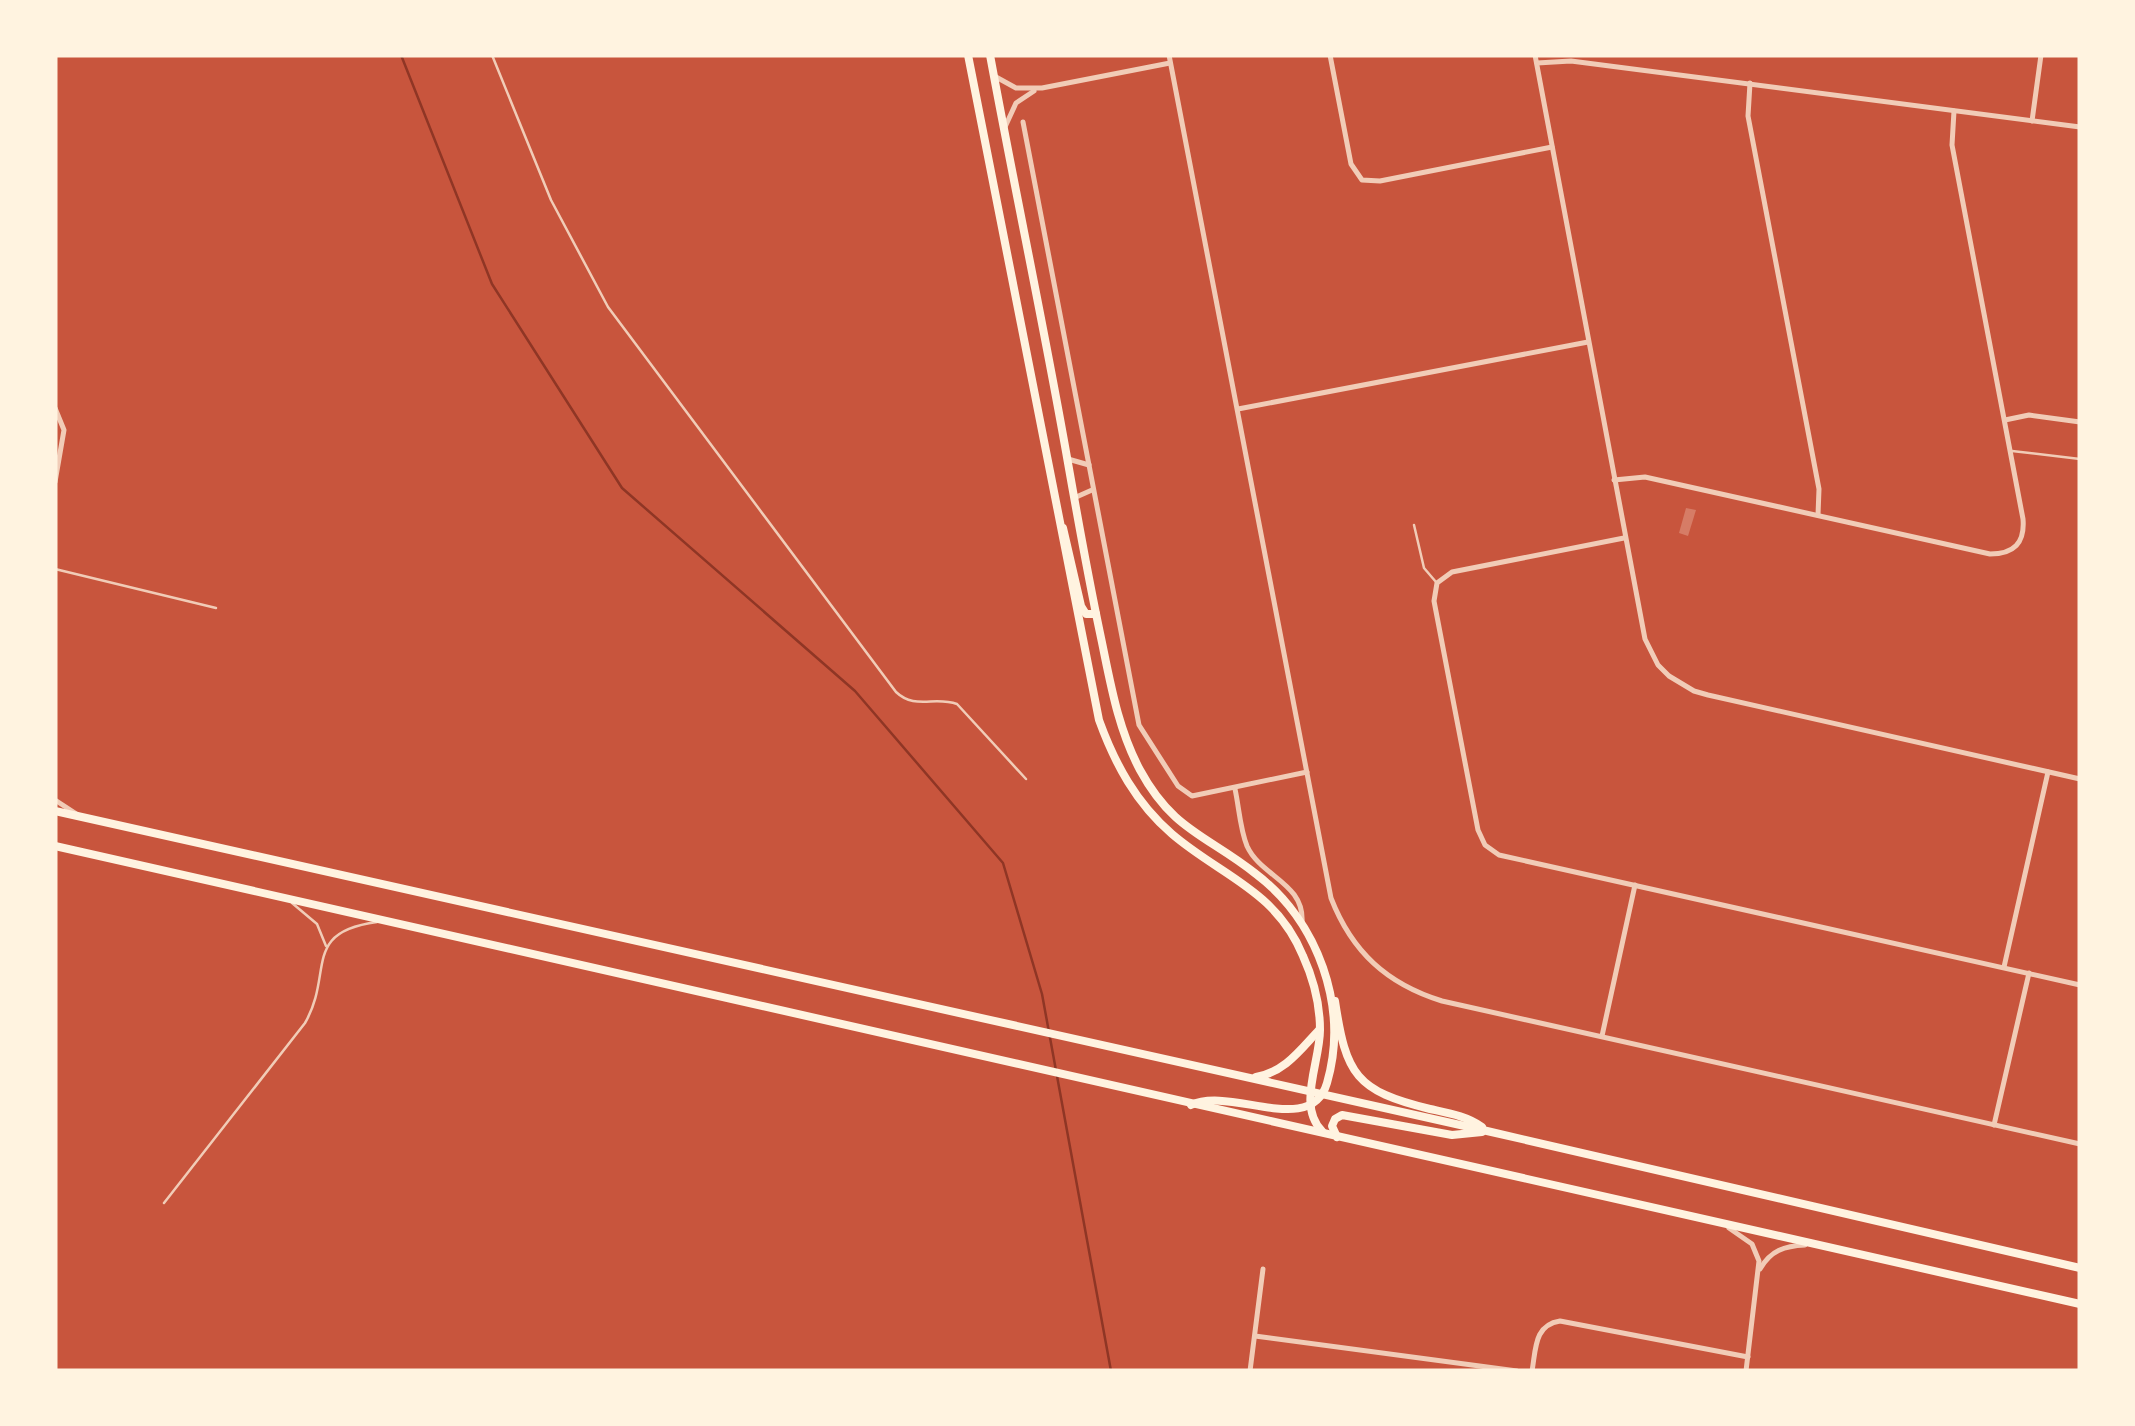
<svg xmlns="http://www.w3.org/2000/svg" width="2135" height="1426" font-family="'DM Sans',sans-serif">
<style>
.lines{fill:none;stroke-linecap:round;stroke-linejoin:round}
.stream{stroke:#8f3625;stroke-width:2.5}
.building{fill:#d67c66}
.service{stroke:#f1ccb7;stroke-width:2.5}
.minor{stroke:#f1ccb7;stroke-width:5}
.primary{stroke:#fff3e0;stroke-width:8}
</style>
<rect width="100%" height="100%" fill="#c8553d"/>
<g class="lines">
<path class="stream" d="M401,55L492,284L622,488L855,691L1003,863L1042,994L1111,1371"/>
</g>
<path class="building" d="M1686,508L1696,510L1688,536L1679,533Z"/>
<g class="lines">
<g class="service">
<path d="M492,55L551,200L608,307L896,692C915,710 934,696 957,704L1026,779"/>
<path d="M2012,451L2080,459"/>
<path d="M1414,525L1424,568L1436,582"/>
<path d="M55,569L216,608"/>
<path d="M292,903L317,924L326,946"/>
<path d="M164,1203L305,1023C334,973 301,932 377,922"/>
</g>
<g class="minor">
<path d="M1169,55L1331,898C1352,952 1387,984 1442,1001L2080,1144"/>
<path d="M1330,55L1351,164L1362,180L1380,181L1552,147"/>
<path d="M1535,55L1645,639L1658,665L1669,676L1694,691L1708,695L2080,779"/>
<path d="M1537,63L1571,61L2080,127"/>
<path d="M996,77L1016,88H1042L1170,63"/>
<path d="M1750,83L1748,116L1819,489L1818,515"/>
<path d="M2032,121L2041,55"/>
<path d="M1023,122L1139,725L1178,786L1192,796L1307,772"/>
<path d="M1005,127L1016,103L1034,91"/>
<path d="M55,408L64,430L55,482"/>
<path d="M1238,409L1588,342"/>
<path d="M2005,420L2029,415L2080,422"/>
<path d="M1068,459L1089,465"/>
<path d="M1614,480L1645,477L1990,554C2014,554 2025,543 2023,519L1952,145L1954,111"/>
<path d="M1074,498L1092,490"/>
<path d="M1624,538L1452,572L1437,583L1434,601L1478,830L1485,845L1499,855L2080,985"/>
<path d="M1235,789C1239,807 1240,829 1247,846C1261,877 1305,883 1302,923"/>
<path d="M55,800L78,815"/>
<path d="M2004,967L2048,772"/>
<path d="M1602,1036L1635,885"/>
<path d="M1994,1125L2029,973"/>
<path d="M1729,1228L1752,1244L1759,1261L1746,1371"/>
<path d="M1760,1269C1771,1250 1785,1246 1805,1245"/>
<path d="M1255,1336L1517,1371"/>
<path d="M1250,1371L1263,1269"/>
<path d="M1532,1371C1536,1349 1534,1325 1560,1321L1748,1357"/>
</g>
<g class="primary">
<path d="M968,55L1099,720C1115,764 1136,803 1172,834C1221,876 1276,890 1303,956C1313,978 1320,1005 1320,1030C1320,1062 1297,1106 1322,1131"/>
<path d="M990,55C1015,191 1044,326 1068,463C1078,520 1088,576 1100,633C1110,680 1117,727 1140,770C1173,831 1207,835 1256,874C1318,921 1349,1007 1327,1083C1311,1138 1231,1086 1191,1105"/>
<path d="M1063,528L1081,606L1086,614H1096"/>
<path d="M55,811L1487,1131L2080,1268"/>
<path d="M55,846L2080,1304"/>
<path d="M1335,1001C1346,1075 1356,1091 1430,1109C1448,1113 1467,1116 1482,1127"/>
<path d="M1256,1077C1285,1072 1300,1050 1319,1030"/>
<path d="M1337,1137L1332,1126L1335,1119L1342,1115L1452,1135L1482,1132"/>
</g>
</g>
<rect width="2135" height="1426" fill="none" stroke="#fff3e0" stroke-width="115"/>
</svg>
